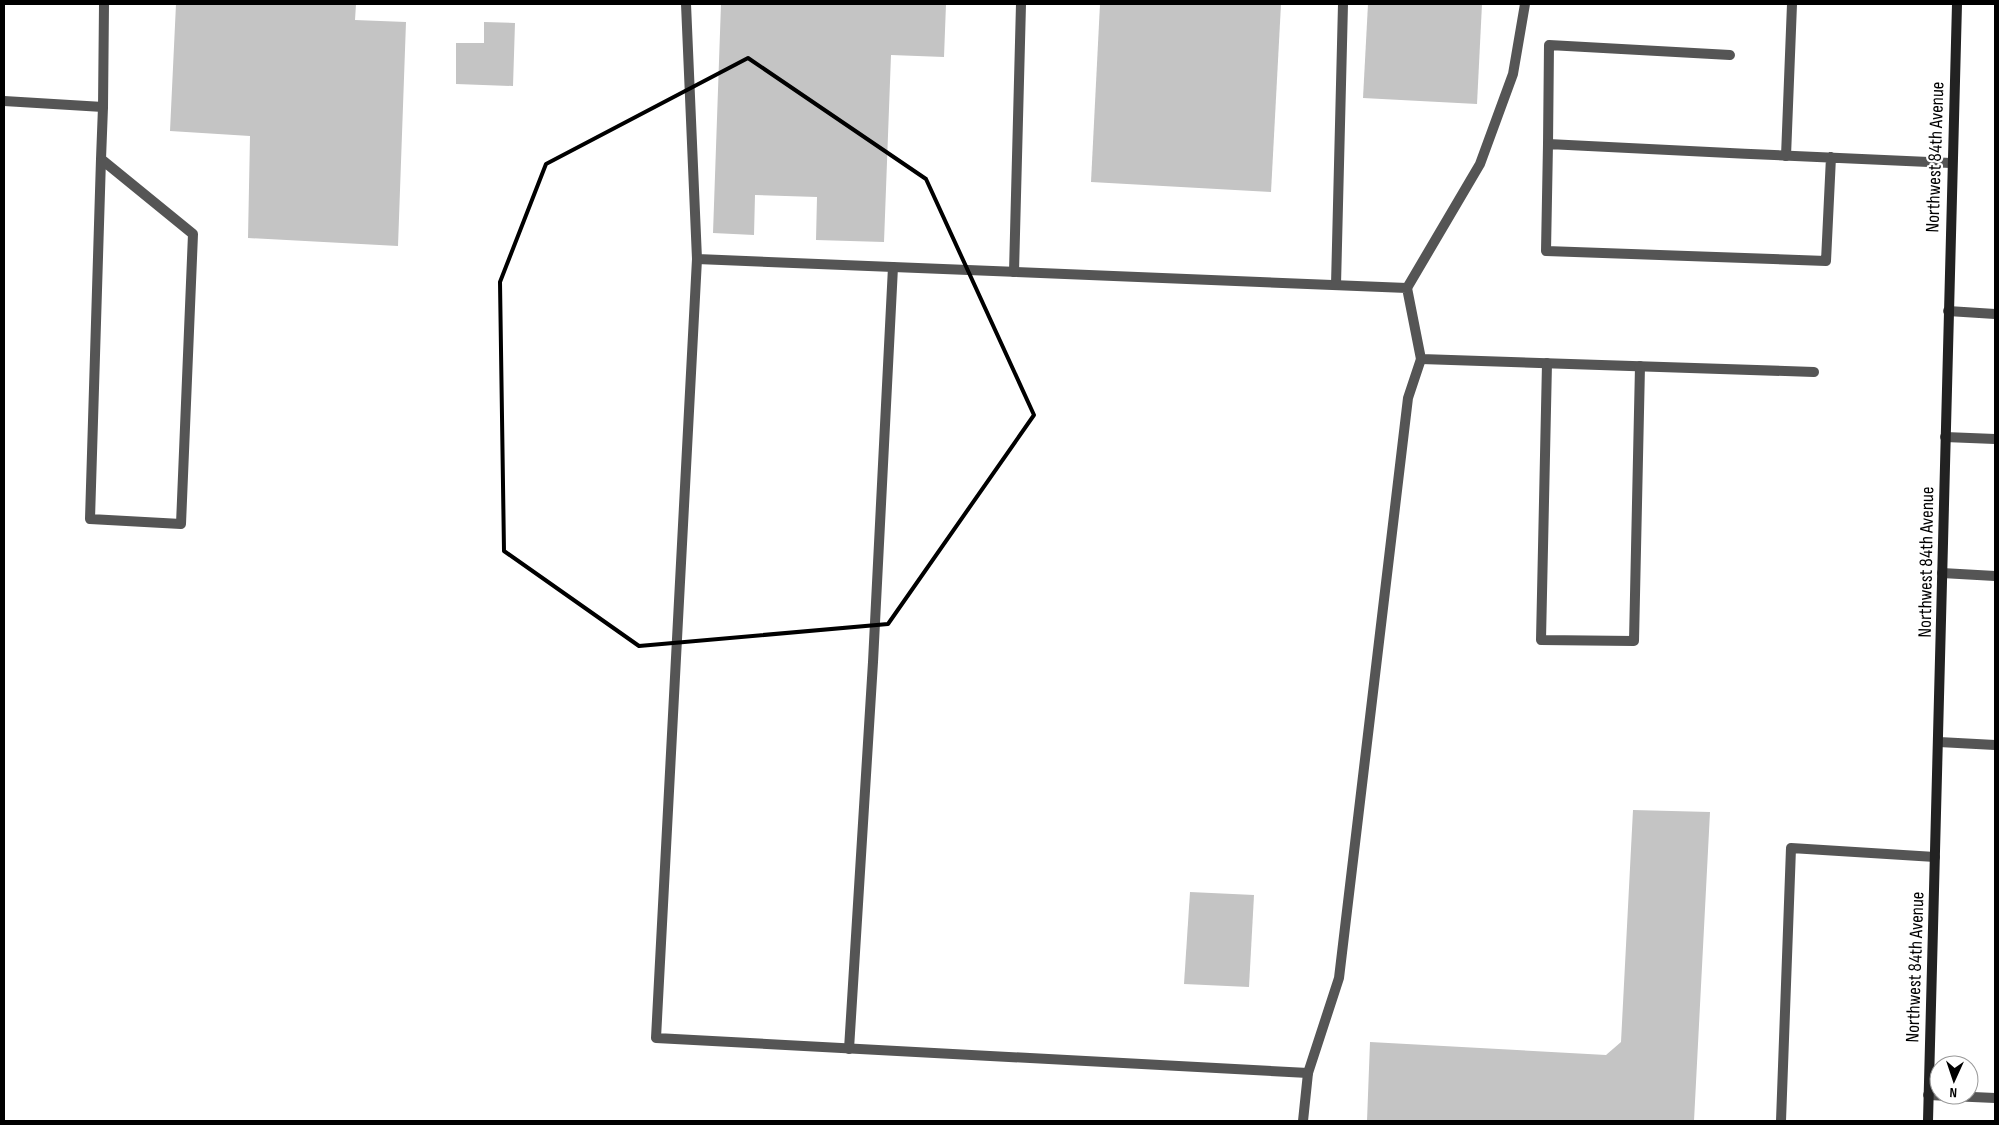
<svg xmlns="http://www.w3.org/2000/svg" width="1999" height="1125" font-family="'Sofia Sans Condensed',sans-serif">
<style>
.building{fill:#c4c4c4}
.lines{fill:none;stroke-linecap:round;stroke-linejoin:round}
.lane{stroke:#555;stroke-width:10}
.street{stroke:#555;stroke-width:10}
.secondary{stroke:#222;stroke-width:10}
.marked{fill:none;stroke:#000;stroke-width:4;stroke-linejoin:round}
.labels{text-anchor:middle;stroke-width:4.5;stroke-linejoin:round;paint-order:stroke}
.street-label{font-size:19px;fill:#000;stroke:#fff}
</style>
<rect width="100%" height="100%" fill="#fff"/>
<g class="building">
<path d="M176,4H356L355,20L406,22L398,246L248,238L250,136L170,131Z"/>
<path d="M721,4H946L944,57L891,55L884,242L816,240L817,197L755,195L754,235L713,233Z"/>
<path d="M1100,4H1281L1271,192L1091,182Z"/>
<path d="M1368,4H1482L1477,104L1363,98Z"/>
<path d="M484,22L515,23L513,86L456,84V43H484Z"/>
<path d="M1633,810L1710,812L1694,1121H1367L1370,1042L1606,1055L1621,1042Z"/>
<path d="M1190,892L1254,895L1249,987L1184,984Z"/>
</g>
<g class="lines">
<g class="lane">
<path d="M686,4L697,259L1407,288L1421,359L1814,372"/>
<path d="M4,101L103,107L101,159L90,519L181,524L193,234L101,159"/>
<path d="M103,107L104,4"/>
<path d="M1548,144L1549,45L1730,55"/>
<path d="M1786,156L1792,4"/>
<path d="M1831,157L1826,261L1546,251L1548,144C1682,151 1817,157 1951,163"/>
<path d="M697,259L656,1038L1308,1073"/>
<path d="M1014,272L1021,4"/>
<path d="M1336,285L1343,4"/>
<path d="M1407,288L1480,164L1513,74L1525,4"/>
<path d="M1948,311L1995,314"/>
<path d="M1547,363L1541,640L1634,641L1640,366"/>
<path d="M1945,437L1995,439"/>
<path d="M1942,573L1995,576"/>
<path d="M849,1049L873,662L893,267"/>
<path d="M1928,1095L1995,1098"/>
<path d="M1303,1121L1308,1073L1339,978L1408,398L1421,359"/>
<path d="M1781,1121L1791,848L1935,857"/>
</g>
<path class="street" d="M1939,742L1995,745"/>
<path class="secondary" d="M1928,1121L1957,4"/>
</g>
<path class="marked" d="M748,58L926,179L1034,415L888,624L639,646L504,551L500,282L546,164Z"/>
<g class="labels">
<g class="street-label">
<text transform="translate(1934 157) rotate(-88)" y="7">Northwest 84th Avenue</text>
<text transform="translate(1925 562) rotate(-89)" y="7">Northwest 84th Avenue</text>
<text transform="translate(1914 967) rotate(-88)" y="7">Northwest 84th Avenue</text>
</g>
</g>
<rect width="1999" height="1125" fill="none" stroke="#000000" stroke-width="10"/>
<g transform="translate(1954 1080) rotate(183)"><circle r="24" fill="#ffffff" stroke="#999999"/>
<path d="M0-4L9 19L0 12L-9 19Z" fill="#000000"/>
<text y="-8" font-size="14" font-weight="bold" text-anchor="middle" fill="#000000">N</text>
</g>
</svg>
